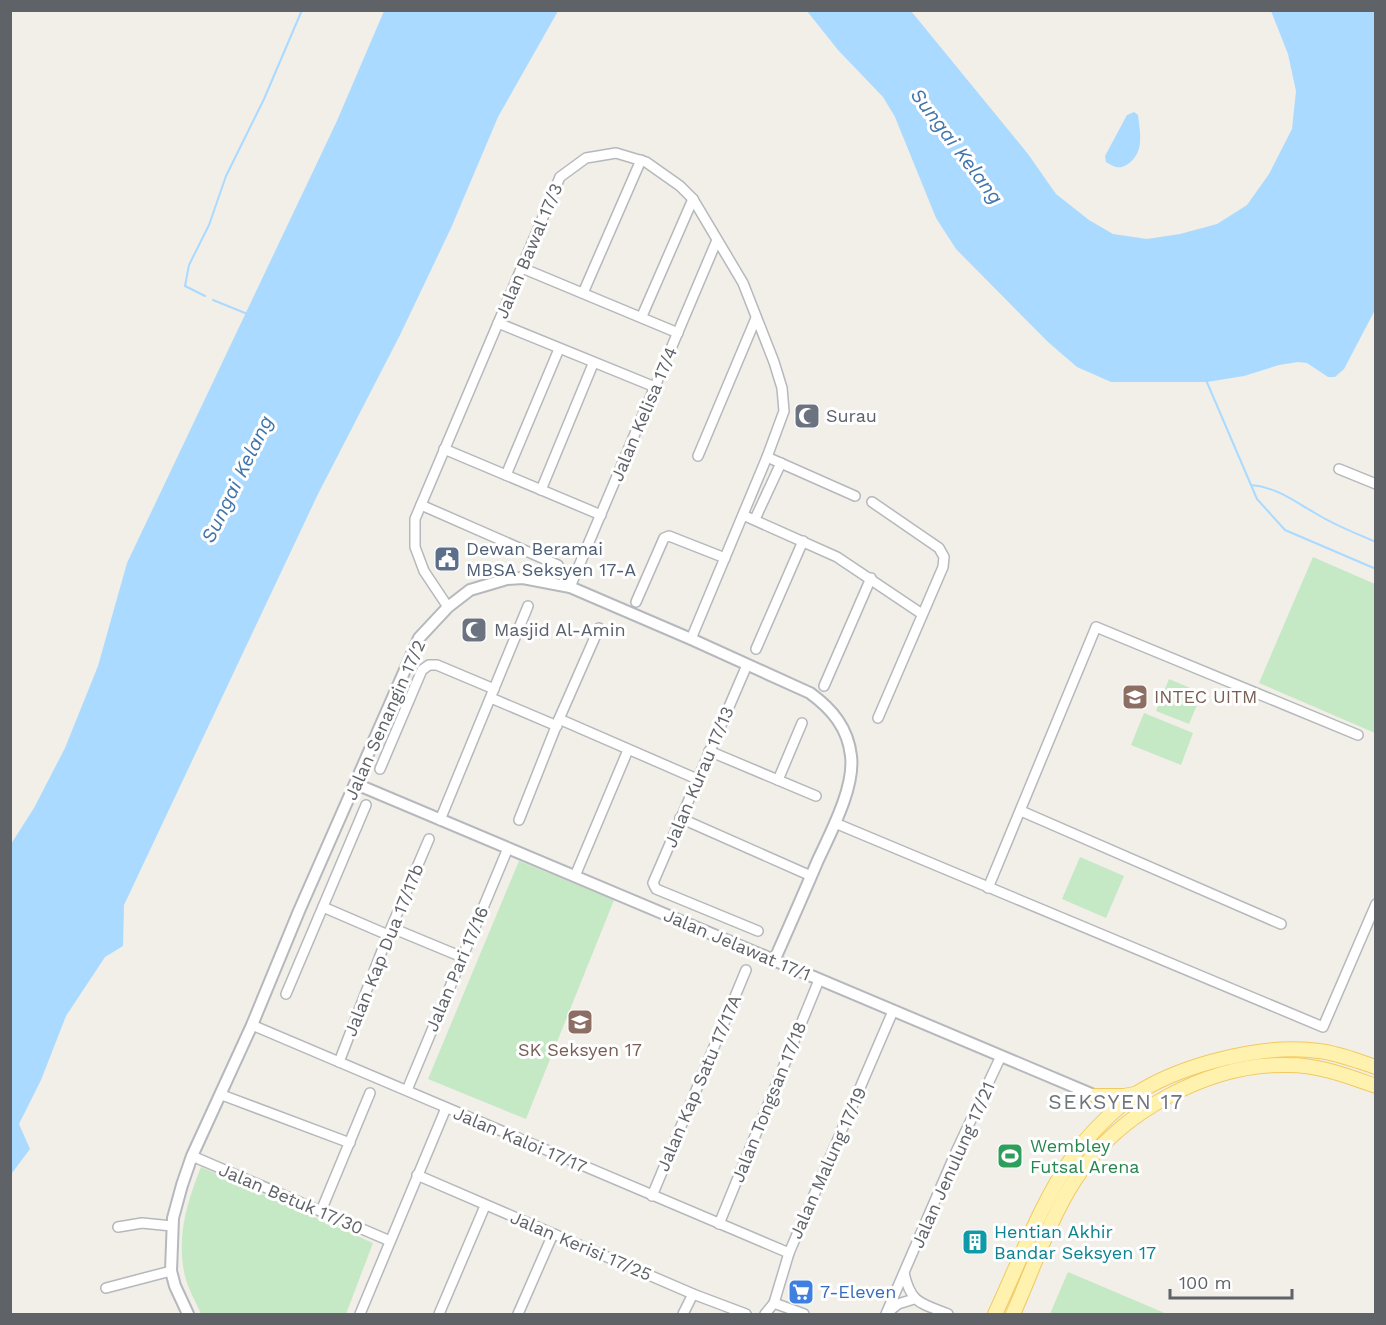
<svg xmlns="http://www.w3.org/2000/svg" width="1386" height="1325" font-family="'Work Sans',sans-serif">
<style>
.green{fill:#c5e8c5}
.water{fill:#aadaff}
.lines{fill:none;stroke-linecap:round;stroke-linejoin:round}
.stream{stroke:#aadaff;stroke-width:2}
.minor-casing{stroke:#b5b8bc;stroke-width:12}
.tertiary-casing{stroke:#b5b8bc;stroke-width:14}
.primary-casing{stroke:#f2c960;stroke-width:16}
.minor{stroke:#fff;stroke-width:9}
.tertiary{stroke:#fff;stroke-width:10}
.primary{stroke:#fff2af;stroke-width:14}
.labels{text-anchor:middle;stroke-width:6;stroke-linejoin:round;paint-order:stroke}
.street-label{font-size:18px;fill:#5f6368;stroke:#fff}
.worship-label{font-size:18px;fill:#5b616d;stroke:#fff;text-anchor:start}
.service-label{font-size:18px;fill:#4e5e75;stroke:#fff;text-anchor:start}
.education-label{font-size:18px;fill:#785e54;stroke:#fff;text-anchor:start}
.leisure-label{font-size:18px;fill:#27864d;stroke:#fff;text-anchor:start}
.culture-label{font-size:18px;fill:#0d838f;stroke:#fff;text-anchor:start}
.shop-label{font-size:18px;fill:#366cbe;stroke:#fff;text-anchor:start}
.water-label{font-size:20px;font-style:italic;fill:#4174aa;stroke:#fff}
.quarter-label{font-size:21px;letter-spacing:1.5px;fill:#70757a;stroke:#fff}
</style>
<rect width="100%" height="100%" fill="#f1efe8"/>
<g class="green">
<path d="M1313,557L1375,584V733L1259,683Z"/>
<path d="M1169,679L1202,693L1189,724L1156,711Z"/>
<path d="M1144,713L1193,733L1181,765L1131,745Z"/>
<path d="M1080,857L1124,876L1106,918L1062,899Z"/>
<path d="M519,861L614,900L526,1119L428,1079Z"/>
<path d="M201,1167L373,1243L346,1314H201C196,1302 188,1289 185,1276C176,1237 187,1202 201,1167Z"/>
<path d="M1068,1272L1167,1314H1050Z"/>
</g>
<g class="water">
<path d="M384,11H558L498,117L451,228L400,335L318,494L124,905L123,946L105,957L66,1016L41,1080L19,1124L30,1149L12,1173L11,1179V844L34,808L65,748L98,666L127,563L336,123Z"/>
<path d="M807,11H911L1028,154L1056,194L1089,220L1113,234L1147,239L1180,234L1217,224L1247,205L1269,174L1292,129L1296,91L1288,54L1271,11H1375V310L1344,369L1335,377H1328L1307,363L1298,362L1279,365L1244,376L1207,382H1111L1077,367L1048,342L956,249L936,218L895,117L883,97L838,50Z"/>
<path d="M1134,112L1138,115C1140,133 1145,152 1128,164C1119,170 1114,167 1106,162L1105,156L1127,115Z"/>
</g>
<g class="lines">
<g class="stream">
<path d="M205,296L185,286L189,265L209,225L226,176L264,99L302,10"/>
<path d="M213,300L250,315"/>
<path d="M1206,380L1257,499L1285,530L1376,569"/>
<path d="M1251,485C1276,487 1294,501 1315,513C1334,525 1355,533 1376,542"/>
</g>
<g class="minor-casing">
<g id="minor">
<path d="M522,268L678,333"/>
<path d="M583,293L641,160"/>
<path d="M642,316L693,199"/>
<path d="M498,323L655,387"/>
<path d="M444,449L601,515"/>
<path d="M698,456L756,318"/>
<path d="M767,457L855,496"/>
<path d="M1339,469L1376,484"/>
<path d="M506,475L559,349"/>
<path d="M541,490L593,364"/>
<path d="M872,502L939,548L944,557L943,567L878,718"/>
<path d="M421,505L558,565"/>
<path d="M743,515L837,557L922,614"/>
<path d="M755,519L781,463"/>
<path d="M570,587L717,240"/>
<path d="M636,602L664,538L669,536L725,558"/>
<path d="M448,607L424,571L415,547V519L560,177L586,158L616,153L646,162L680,186L693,199L743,283L774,362L782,388L784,411L767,457L691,639"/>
<path d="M756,649L803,541"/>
<path d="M747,665L653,883L656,889L758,931"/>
<path d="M824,686L871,578"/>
<path d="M491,698L557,726"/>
<path d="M559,719L697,779"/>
<path d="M709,751L816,796"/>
<path d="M380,769L422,670L429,665H437L494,689"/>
<path d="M778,780L802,723"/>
<path d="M1021,811L1281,924"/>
<path d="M680,818L811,876"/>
<path d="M440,820L528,606"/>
<path d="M519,820L559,719L599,628"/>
<path d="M835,823L1323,1027L1376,904"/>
<path d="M575,876L628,750"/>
<path d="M988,888L1096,627L1358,735"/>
<path d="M323,907L388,935"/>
<path d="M392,928L462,957"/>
<path d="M286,994L366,805"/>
<path d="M252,1025L789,1253"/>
<path d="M339,1062L388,935L429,839"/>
<path d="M407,1090L508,848"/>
<path d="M222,1095L350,1143"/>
<path d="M192,1156L390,1241"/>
<path d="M417,1175L693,1294L746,1314"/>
<path d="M652,1196L746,970"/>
<path d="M321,1211L370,1093"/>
<path d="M719,1224L819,980"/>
<path d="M118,1227L142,1223L172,1226"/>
<path d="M904,1273C911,1304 921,1303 948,1314"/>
<path d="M106,1288L171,1271"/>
<path d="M774,1303L804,1314"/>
<path d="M887,1313L898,1304L914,1299"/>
<path d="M360,1314L446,1108"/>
<path d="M439,1314L485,1206"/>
<path d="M518,1314L553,1234"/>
<path d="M683,1314L693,1294"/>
<path d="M765,1314L774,1303L789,1253L893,1011"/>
<path d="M886,1314L956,1152L1001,1056"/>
</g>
</g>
<g class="tertiary-casing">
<g id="tertiary">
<path d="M356,784L1096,1096L1117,1109"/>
<path d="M188,1314L175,1286L171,1271L173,1218L182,1185L192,1156L252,1025L299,911L419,638L448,607L470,590L507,579L523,578L570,587L691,639L810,693C832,709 848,728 851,756C855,787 831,832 818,860C804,893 789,927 774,961"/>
</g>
</g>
<g class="primary-casing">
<g id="primary">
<path d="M1096,1096H1124L1135,1094"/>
<path d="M995,1314C1020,1261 1040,1204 1074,1155C1089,1134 1117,1106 1139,1092C1184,1064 1266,1043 1319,1051C1338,1053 1357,1061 1376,1067"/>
<path d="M1013,1314C1032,1272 1050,1217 1076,1178C1119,1112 1209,1063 1288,1065C1319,1065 1347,1076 1376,1086"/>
</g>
</g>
<use href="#minor" class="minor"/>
<use href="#tertiary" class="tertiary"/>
<use href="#primary" class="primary"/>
</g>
<defs>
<g id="mosque-square" transform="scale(1.35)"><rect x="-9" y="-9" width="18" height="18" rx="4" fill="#6b7280" stroke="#fff"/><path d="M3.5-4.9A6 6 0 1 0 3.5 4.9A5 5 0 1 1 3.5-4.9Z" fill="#fff"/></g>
<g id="civic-square" transform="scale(1.35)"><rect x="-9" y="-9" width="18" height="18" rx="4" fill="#5c6f8a" stroke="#fff"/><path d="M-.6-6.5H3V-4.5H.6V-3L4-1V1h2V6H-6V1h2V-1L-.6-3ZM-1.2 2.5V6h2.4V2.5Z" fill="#fff"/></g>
<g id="university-square" transform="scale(1.35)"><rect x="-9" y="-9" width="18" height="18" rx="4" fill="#8d6e63" stroke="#fff"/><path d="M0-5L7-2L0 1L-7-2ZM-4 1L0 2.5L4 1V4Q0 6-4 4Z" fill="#fff"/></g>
<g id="school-square" transform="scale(1.35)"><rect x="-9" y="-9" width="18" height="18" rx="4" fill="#8d6e63" stroke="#fff"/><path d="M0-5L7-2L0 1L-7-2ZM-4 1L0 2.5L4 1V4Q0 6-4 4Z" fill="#fff"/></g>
<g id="stadium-square" transform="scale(1.35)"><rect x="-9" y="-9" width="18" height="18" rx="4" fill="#2e9e5b" stroke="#fff"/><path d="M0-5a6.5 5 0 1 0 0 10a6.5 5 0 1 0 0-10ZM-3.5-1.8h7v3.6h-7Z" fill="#fff"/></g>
<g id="building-square" transform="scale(1.35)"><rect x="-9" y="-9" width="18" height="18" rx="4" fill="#0f9aa8" stroke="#fff"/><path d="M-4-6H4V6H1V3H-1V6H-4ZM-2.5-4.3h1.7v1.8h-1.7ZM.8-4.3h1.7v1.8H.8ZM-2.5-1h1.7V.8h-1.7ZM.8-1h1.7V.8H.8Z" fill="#fff"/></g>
<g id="supermarket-square" transform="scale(1.35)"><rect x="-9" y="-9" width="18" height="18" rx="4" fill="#3f7fe0" stroke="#fff"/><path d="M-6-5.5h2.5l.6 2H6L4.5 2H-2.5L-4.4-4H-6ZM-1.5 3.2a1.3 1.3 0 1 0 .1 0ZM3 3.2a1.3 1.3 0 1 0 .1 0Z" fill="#fff"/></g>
</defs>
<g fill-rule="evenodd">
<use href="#mosque-square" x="807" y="416"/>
<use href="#civic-square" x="447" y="559"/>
<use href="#mosque-square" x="474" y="630"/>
<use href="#university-square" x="1135" y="697"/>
<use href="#school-square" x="580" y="1022"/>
<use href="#stadium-square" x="1010" y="1156"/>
<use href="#building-square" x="975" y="1242"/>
<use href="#supermarket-square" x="801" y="1292"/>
</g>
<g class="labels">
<g class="street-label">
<text transform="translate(529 251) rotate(-67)" y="6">Jalan Bawal 17/3</text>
<text transform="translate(644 414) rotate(-67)" y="6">Jalan Kelisa 17/4</text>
<text transform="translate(385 720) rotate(-66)" y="6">Jalan Senangin 17/2</text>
<text transform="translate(699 777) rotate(-67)" y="6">Jalan Kurau 17/13</text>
<text transform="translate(737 945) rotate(23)" y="6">Jalan Jelawat 17/1</text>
<text transform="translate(384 950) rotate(-68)" y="6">Jalan Kap Dua 17/17b</text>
<text transform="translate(457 969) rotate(-67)" y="6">Jalan Pari 17/16</text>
<text transform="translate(699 1083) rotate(-67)" y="6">Jalan Kap Satu 17/17A</text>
<text transform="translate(769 1102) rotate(-68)" y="6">Jalan Tongsan 17/18</text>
<text transform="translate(520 1140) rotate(23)" y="6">Jalan Kaloi 17/17</text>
<text transform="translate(828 1163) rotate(-66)" y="6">Jalan Malung 17/19</text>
<text transform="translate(953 1165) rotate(-66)" y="6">Jalan Jenulung 17/21</text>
<text transform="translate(291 1199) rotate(23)" y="6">Jalan Betuk 17/30</text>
<text transform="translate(581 1246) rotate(23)" y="6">Jalan Kerisi 17/25</text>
</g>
<g class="worship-label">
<text x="826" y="422">Surau</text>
<text x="494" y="636">Masjid Al-Amin</text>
</g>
<g class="service-label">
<text x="466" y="555">Dewan Beramai<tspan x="466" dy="21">MBSA Seksyen 17-A</tspan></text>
</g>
<g class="education-label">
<text x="1154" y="703">INTEC UITM</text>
<text x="580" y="1056" text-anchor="middle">SK Seksyen 17</text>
</g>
<g class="leisure-label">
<text x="1030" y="1152">Wembley<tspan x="1030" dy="21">Futsal Arena</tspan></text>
</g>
<g class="culture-label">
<text x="994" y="1238">Hentian Akhir<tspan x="994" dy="21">Bandar Seksyen 17</tspan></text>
</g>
<g class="shop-label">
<text x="820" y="1298">7-Eleven</text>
</g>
<g class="water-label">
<text transform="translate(957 146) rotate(53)" y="7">Sungai Kelang</text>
<text transform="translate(237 479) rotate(-64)" y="7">Sungai Kelang</text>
</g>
<g class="quarter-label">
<text x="1116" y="1109">SEKSYEN 17</text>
</g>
</g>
<rect width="1386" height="1325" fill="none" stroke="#5f6368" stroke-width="24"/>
<path d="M1170 1289v9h122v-9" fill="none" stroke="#5f6368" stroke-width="3"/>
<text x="1179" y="1289" font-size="18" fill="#5f6368" stroke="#ffffff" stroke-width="4.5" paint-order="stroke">100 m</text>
</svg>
